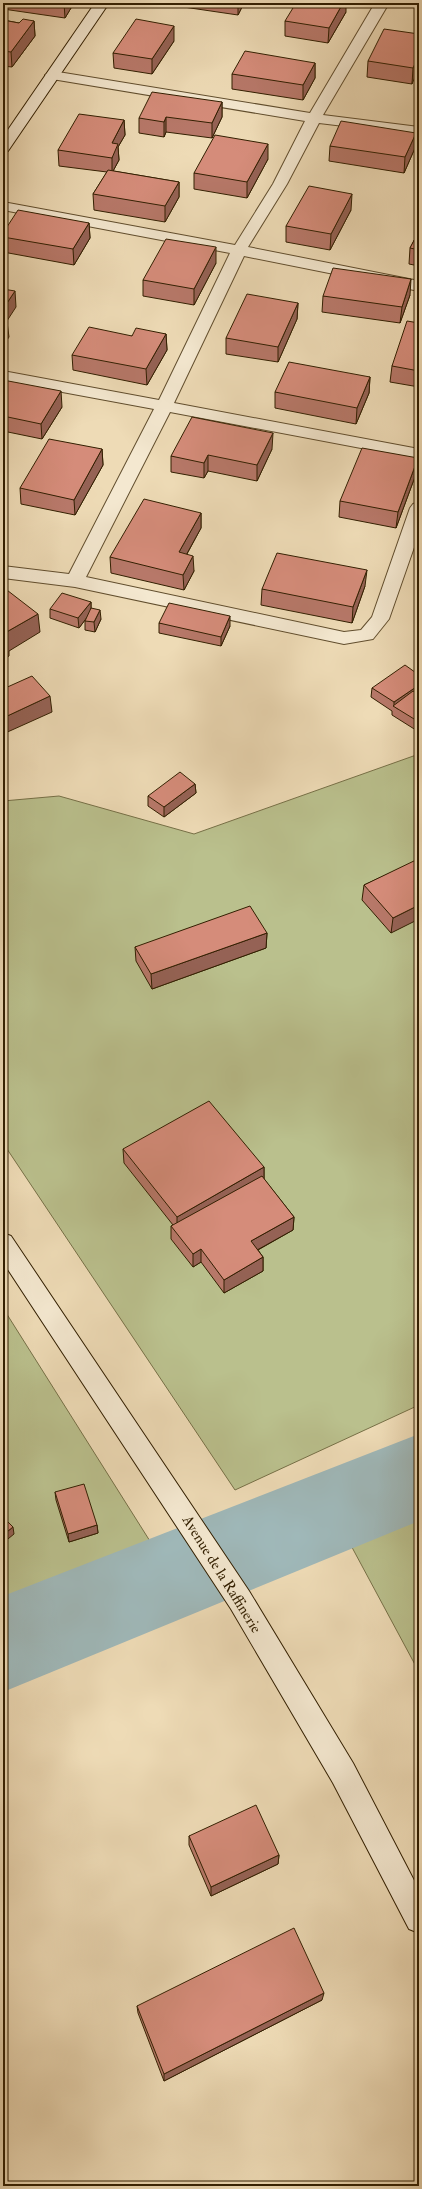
<svg xmlns="http://www.w3.org/2000/svg" width="422" height="2189" font-family="'IM FELL Double Pica',serif">
<style>
.green{fill:#bac08d;stroke:#767047}
.lines{fill:none;stroke-linecap:round;stroke-linejoin:round}
.river{fill:#9fb8b9;fill-rule:evenodd}
.street-casing{stroke:#614e2e;stroke-width:2}
.secondary-casing{stroke:#321f01;stroke-width:2}
.street{fill:#f4e8d0;fill-rule:evenodd}
.secondary{fill:#f4e8d0;fill-rule:evenodd}
.wall{fill:#b77869;stroke:#321f01}
.shaded-wall{fill:#956255;stroke:#321f01}
.building{fill:#d58c7a;stroke:#321f01}
.labels{text-anchor:middle;stroke-width:3;stroke-linejoin:round;paint-order:stroke}
.street-label{font-size:15px;fill:#321f01;stroke:#f4e8d0}
</style>
<rect width="100%" height="100%" fill="#eedbb6"/>
<filter id="stains"><feTurbulence type="fractalNoise" baseFrequency=".005" numOctaves="4"/><feColorMatrix values="0 0 0 0 .2 0 0 0 0 .09 0 0 0 0 .02 0 0 0 .5 -.17"/></filter>
<radialGradient id="worn" r=".72"><stop offset=".6" stop-color="#630" stop-opacity="0"/><stop offset="1" stop-color="#630" stop-opacity=".3"/></radialGradient>
<g class="green">
<path d="M419,754V1405L235,1490L3,1143V801L59,796L194,834Z"/>
<path d="M3,1308L160,1557L3,1623Z"/>
<path d="M419,1473V1672L333,1512Z"/>
</g>
<g class="lines">
<path class="river" d="M419,1434V1521L3,1692V1596Z"/>
<g class="street-casing">
<g id="street">
<path d="M375,3H389L323,115L419,127V135L319,123L287,184L248,247L419,281V291L244,256L174,403L419,449V459L170,412L86,577L344,632L361,630L372,617L410,508L413,504L419,502V533L389,619L373,639L344,644L75,587L3,578V566L69,574L154,409L3,381V371L159,400L230,253L3,210V202L235,245L273,184L305,121L52,79L45,75L52,71L310,113Z"/>
<path d="M408,3H419V7L410,6Z"/>
</g>
</g>
<g class="secondary-casing">
<g id="secondary">
<path d="M95,3H109L8,151L3,152V137Z"/>
<path d="M3,1233L11,1236L249,1591L353,1763L419,1890V1933L409,1929L333,1783L231,1609L3,1262Z"/>
</g>
</g>
<use href="#street" class="street"/>
<use href="#secondary" class="secondary"/>
</g>
<g class="wall">
<path d="M3,3H74L65,18L3,9Z"/>
<path d="M170,3H244L238,15L170,5Z"/>
<path d="M346,12L328,43L285,36V21Z"/>
<path d="M3,20L19,23L34,21L35,36L12,67L3,66Z"/>
<path d="M419,34L412,84L367,77L368,61Z"/>
<path d="M174,41L152,74L114,68L113,53Z"/>
<path d="M315,63V78L303,100L232,89V74Z"/>
<path d="M222,102V117L212,138L166,132L164,137L139,133V118Z"/>
<path d="M124,120L125,135L118,147L119,160L113,171L179,182V197L165,222L94,210L93,194L107,172L59,166L58,150Z"/>
<path d="M330,146L415,148L404,173L329,161Z"/>
<path d="M268,159L247,198L194,189V173Z"/>
<path d="M351,210L330,250L286,242V226Z"/>
<path d="M89,223L90,238L74,265L3,252V237Z"/>
<path d="M419,231V266L409,264L410,248Z"/>
<path d="M216,263L194,305L143,296V280Z"/>
<path d="M410,295L400,323L322,312L323,296Z"/>
<path d="M298,303L297,319L278,362L226,354V338Z"/>
<path d="M419,323V387L390,382L392,366Z"/>
<path d="M166,334L167,350L147,385L73,370L72,355L132,336Z"/>
<path d="M370,377L369,393L356,424L275,408V392Z"/>
<path d="M3,380L62,407L42,439L3,431Z"/>
<path d="M102,449L103,465L75,515L21,504L20,488Z"/>
<path d="M272,449L257,481L208,471L204,478L171,472V456Z"/>
<path d="M418,458L416,474L396,528L339,517L340,501Z"/>
<path d="M201,513V528L187,554L194,571L184,590L111,573L110,557Z"/>
<path d="M365,586L352,623L261,605L262,589Z"/>
<path d="M91,602V608L101,619L95,632L85,630V620L79,628L50,618V609Z"/>
<path d="M159,623L230,626L221,646L159,633Z"/>
<path d="M372,688L419,695V732L392,715V711L371,697Z"/>
<path d="M195,784L196,793L164,817L148,806V796Z"/>
<path d="M419,860L391,933L362,900L364,885Z"/>
<path d="M267,933L266,948L152,989L136,961L135,947Z"/>
<path d="M123,1149L264,1167V1179L294,1217L293,1230L258,1250L263,1257V1271L224,1293L201,1262L193,1267L171,1239V1226L173,1225L124,1163Z"/>
<path d="M55,1492L97,1525L98,1533L69,1542L56,1500Z"/>
<path d="M189,1836L279,1855L278,1864L211,1896L189,1845Z"/>
<path d="M322,2000L164,2081L138,2013L137,2006Z"/>
</g>
<g class="shaded-wall">
<path d="M64,3H74L65,18Z"/>
<path d="M238,3H244L238,15Z"/>
<path d="M343,3H346V12L328,43L329,28Z"/>
<path d="M34,21L35,36L12,67L11,52Z"/>
<path d="M174,26V41L152,74V59Z"/>
<path d="M419,55V68L412,84L413,68Z"/>
<path d="M315,63V78L303,100V85Z"/>
<path d="M222,102V117L212,138V123Z"/>
<path d="M166,117V132L164,137V122Z"/>
<path d="M124,120L125,135L118,147L119,160L112,173V143Z"/>
<path d="M416,133L415,148L404,173L405,157Z"/>
<path d="M268,144V159L247,198V182Z"/>
<path d="M179,182V197L165,222V206Z"/>
<path d="M352,194L351,210L330,250L331,234Z"/>
<path d="M89,223L90,238L74,265L73,249Z"/>
<path d="M216,247V263L194,305V289Z"/>
<path d="M411,279L410,295L400,323L402,307Z"/>
<path d="M15,291L16,307L3,327V309Z"/>
<path d="M298,303L297,319L278,362V347Z"/>
<path d="M7,322L9,337L3,346V328Z"/>
<path d="M166,334L167,350L147,385L146,369Z"/>
<path d="M370,377L369,393L356,424L357,408Z"/>
<path d="M61,391L62,407L42,439L41,424Z"/>
<path d="M273,433L272,449L257,481V465Z"/>
<path d="M102,449L103,465L75,515L74,500Z"/>
<path d="M208,455V471L204,478V463Z"/>
<path d="M418,458L416,474L396,528L398,512Z"/>
<path d="M201,513V528L179,568V552Z"/>
<path d="M193,556L194,571L184,590L183,575Z"/>
<path d="M367,570L365,586L352,623L353,607Z"/>
<path d="M91,602V612L79,628L78,618Z"/>
<path d="M100,610L101,619L95,632L94,622Z"/>
<path d="M38,614L40,632L9,651V656L3,660V634Z"/>
<path d="M230,616V626L221,646V637Z"/>
<path d="M419,685V694L398,709L394,706V702Z"/>
<path d="M50,696L52,712L3,734V718Z"/>
<path d="M195,784L196,793L164,817V807Z"/>
<path d="M419,905V919L391,933L393,918Z"/>
<path d="M267,933L266,948L152,989L151,974Z"/>
<path d="M264,1167V1181L177,1231V1217Z"/>
<path d="M294,1217L293,1230L250,1254L251,1241Z"/>
<path d="M201,1249V1262L193,1267V1254Z"/>
<path d="M263,1257V1271L224,1293V1280Z"/>
<path d="M97,1525L98,1533L69,1542L68,1534Z"/>
<path d="M13,1527L14,1534L3,1543V1535Z"/>
<path d="M279,1855L278,1864L211,1896V1887Z"/>
<path d="M324,1993L322,2000L164,2081V2074Z"/>
</g>
<g class="building">
<path d="M296,3H343L329,28L285,21Z"/>
<path d="M23,19L34,21L11,52L3,51V20L19,23Z"/>
<path d="M136,19L174,26L152,59L113,53Z"/>
<path d="M384,29L419,34V55L413,68L368,61Z"/>
<path d="M245,51L315,63L303,85L232,74Z"/>
<path d="M152,92L222,102L212,123L166,117L164,122L139,118Z"/>
<path d="M79,114L124,120L112,143L118,144L112,158L58,150Z"/>
<path d="M341,121L416,133L405,157L330,146Z"/>
<path d="M215,135L268,144L247,182L194,173Z"/>
<path d="M108,170L179,182L165,206L93,194Z"/>
<path d="M309,186L352,194L331,234L286,226Z"/>
<path d="M18,210L89,223L73,249L3,237V233Z"/>
<path d="M419,231V250L410,248Z"/>
<path d="M166,239L216,247L194,289L143,280Z"/>
<path d="M333,268L411,279L402,307L323,296Z"/>
<path d="M3,289L15,291L3,309Z"/>
<path d="M247,294L298,303L278,347L226,338Z"/>
<path d="M3,321L7,322L3,328Z"/>
<path d="M407,321L419,323V371L392,366Z"/>
<path d="M89,327L132,336L136,328L166,334L146,369L72,355Z"/>
<path d="M289,362L370,377L357,408L275,392Z"/>
<path d="M3,380L61,391L41,424L3,416Z"/>
<path d="M192,417L273,433L257,465L208,455L204,463L171,456Z"/>
<path d="M49,439L102,449L74,500L20,488Z"/>
<path d="M362,448L418,458L398,512L340,501Z"/>
<path d="M144,499L201,513L179,552L193,556L183,575L110,557Z"/>
<path d="M277,553L367,570L353,607L262,589Z"/>
<path d="M3,587L38,614L3,634Z"/>
<path d="M62,593L91,602L78,618L50,609Z"/>
<path d="M169,603L230,616L221,637L159,623Z"/>
<path d="M91,608L100,610L94,622L85,621Z"/>
<path d="M3,635L7,638L3,641Z"/>
<path d="M405,665L419,675V685L394,702L372,688Z"/>
<path d="M32,676L50,696L3,718V689Z"/>
<path d="M413,691L419,695V722L393,706Z"/>
<path d="M180,772L195,784L164,807L148,796Z"/>
<path d="M418,859L419,860V905L393,918L364,885Z"/>
<path d="M250,906L267,933L151,974L135,947Z"/>
<path d="M209,1101L264,1167L177,1217L123,1149Z"/>
<path d="M262,1176L294,1217L251,1241L263,1257L224,1280L201,1249L193,1254L171,1226Z"/>
<path d="M84,1484L97,1525L68,1534L55,1492Z"/>
<path d="M3,1517L13,1527L3,1535Z"/>
<path d="M256,1805L279,1855L211,1887L189,1836Z"/>
<path d="M294,1928L324,1993L164,2074L137,2006Z"/>
</g>
<g class="labels">
<g class="street-label">
<text transform="translate(222 1574) rotate(58)" y="5">Avenue de la Raffinerie</text>
</g>
</g>
<rect width="422" height="2189" fill="none" stroke="#eedbb6" stroke-width="16"/>
<rect x="4" y="4" width="414" height="2181" fill="none" stroke="#321f01" stroke-width="2"/>
<rect x="8" y="8" width="406" height="2173" fill="none" stroke="#321f01"/>
<rect width="100%" height="100%" filter="url(#stains)"/>
<rect width="100%" height="100%" fill="url(#worn)"/>
</svg>
